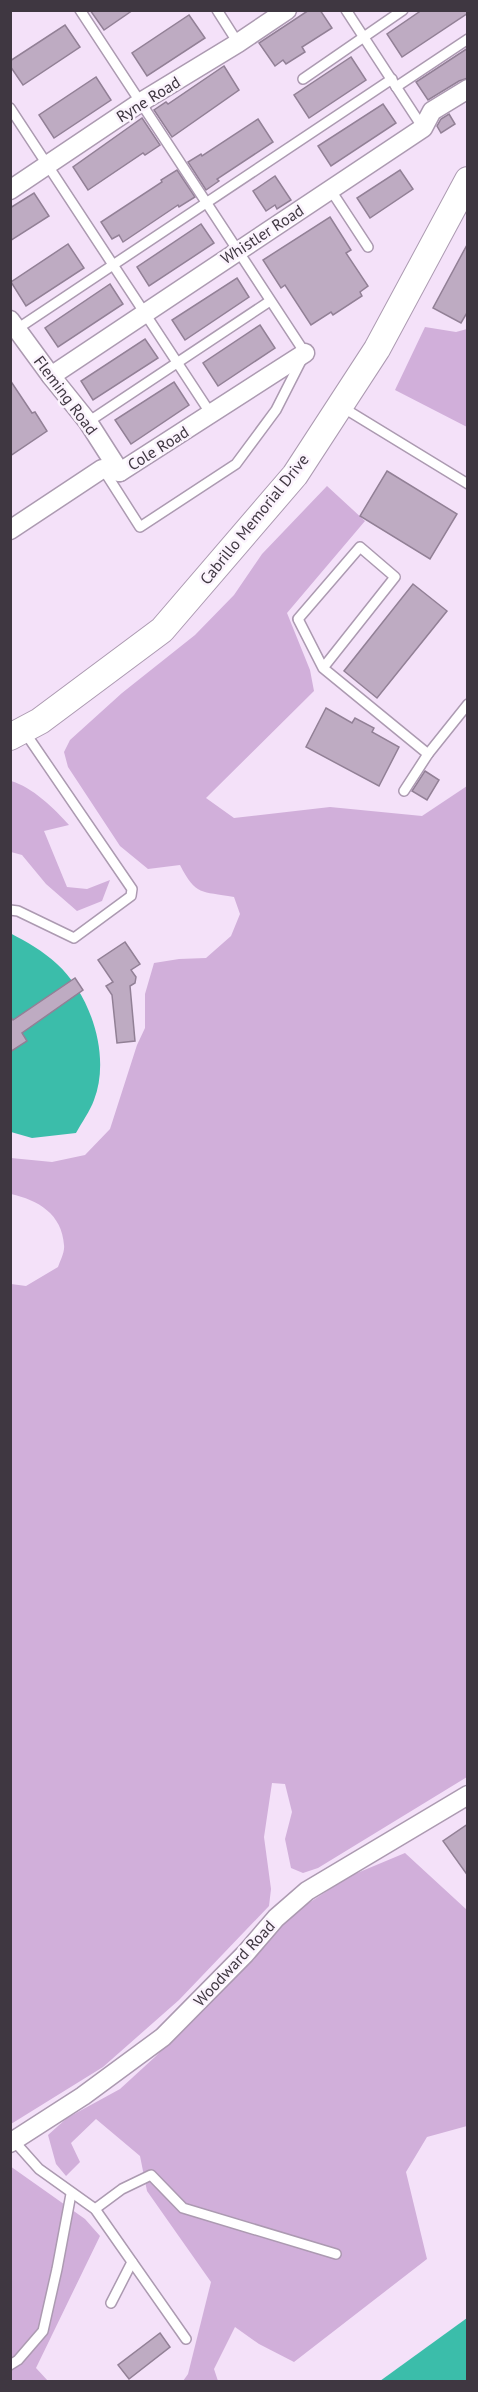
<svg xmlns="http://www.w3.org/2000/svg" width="478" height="2392" font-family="'PT Sans',sans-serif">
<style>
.green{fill:#d1afda}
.water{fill:#3bbdaa}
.building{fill:#beabc2;stroke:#928096;stroke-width:1.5}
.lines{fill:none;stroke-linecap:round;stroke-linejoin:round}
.lane-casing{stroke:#ac9ab1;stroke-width:12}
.street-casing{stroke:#ac9ab1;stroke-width:21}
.secondary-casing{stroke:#ac9ab1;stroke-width:28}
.lane{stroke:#fff;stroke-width:9}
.street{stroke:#fff;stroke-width:18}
.secondary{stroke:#fff;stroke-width:26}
.labels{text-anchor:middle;stroke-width:5;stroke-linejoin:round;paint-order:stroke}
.street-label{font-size:16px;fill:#3f3741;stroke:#fbf3fd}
</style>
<rect width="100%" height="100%" fill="#f4e1f9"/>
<g class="green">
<path d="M425,327L456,332L467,329V427L395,390Z"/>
<path d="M327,486L365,521L287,613L310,670L314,691L206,798L234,818L330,807L422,816L467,786V1777L318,1868L303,1873L291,1868L285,1839L292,1812L285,1784L272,1783L264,1837L271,1889L269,1906L179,2000L103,2067L11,2124V1284L26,1286L58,1267C60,1261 65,1252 64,1245C62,1214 38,1200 11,1194V1158L52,1162L85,1155L110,1129L137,1045L145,1028V994L154,963L179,959L206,958L231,936L240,914L234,897C201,891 196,896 180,865L148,869L120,846L68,767L64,752L70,740L122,693L195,635L234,595L262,554Z"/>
<path d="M11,781C32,787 54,808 69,825L44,831L67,887L87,889L110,880L102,901L77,911L46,884L22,855L11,852Z"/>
<path d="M405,1853L467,1910V2126L427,2137L406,2172L427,2259L294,2362L259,2344L235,2327L214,2369L218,2381H183L188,2374L211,2282L147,2191L140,2156L96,2119L71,2143L80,2162L66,2176L56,2164L48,2135L67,2118L120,2089L156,2056L298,1910L350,1876Z"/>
<path d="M10,2166L85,2219L100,2236L36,2368L48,2381H11Z"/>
</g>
<g class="water">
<path d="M10,933C27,942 43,951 57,964C91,995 111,1056 94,1100C90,1111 82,1122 76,1133L32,1138L11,1132Z"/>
<path d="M467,2318V2381H380Z"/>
</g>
<g class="building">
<path d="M90,10H133L104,30Z"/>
<path d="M309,10H320L332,28L302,47L305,52L286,64L283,60L275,66L259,43Z"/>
<path d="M422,10H468V13L402,57L387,34Z"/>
<path d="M189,15L205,38L147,76L132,53Z"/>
<path d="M65,25L80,47L23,85L10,66V61Z"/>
<path d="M468,48V78L459,81L428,100L416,82Z"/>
<path d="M351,57L366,80L309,118L294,95Z"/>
<path d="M224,66L239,90L172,137L154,110L166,102L168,104Z"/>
<path d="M96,77L111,100L54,138L39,115Z"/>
<path d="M383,104L396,123L331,166L318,146Z"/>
<path d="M449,114L455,124L441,133L437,126L441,119Z"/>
<path d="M142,118L160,145L145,155L143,153L88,190L73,167Z"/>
<path d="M258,119L273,142L217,179L219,181L206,190L188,162L201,154L202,156Z"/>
<path d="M177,170L195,197L179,207L178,205L123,242L119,235L112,239L101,222L162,182L161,180Z"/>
<path d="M400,170L413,189L370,218L357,198Z"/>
<path d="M275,176L291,200L277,209L275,205L266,211L253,191Z"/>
<path d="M34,193L49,216L10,241V208Z"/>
<path d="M330,217L351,250L346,253L368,286L360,292L362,296L333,315L331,312L311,325L285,285L281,288L263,260Z"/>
<path d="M201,224L214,243L149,286L137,267Z"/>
<path d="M468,243V311L461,323L433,308Z"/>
<path d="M68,244L84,268L26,306L11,282Z"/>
<path d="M237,278L249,297L185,340L172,320Z"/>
<path d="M110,284L123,304L58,347L45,328Z"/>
<path d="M260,325L275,348L218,386L203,363Z"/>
<path d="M145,339L158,358L93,400L81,381Z"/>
<path d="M10,380L32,413L35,412L47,431L10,456Z"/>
<path d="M174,382L189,405L131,444L115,420Z"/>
<path d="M387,471L457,514L430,559L360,516Z"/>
<path d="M413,584L447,611L377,698L344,671Z"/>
<path d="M326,708L352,723L355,718L374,728L372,732L399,747L379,786L306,747Z"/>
<path d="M425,771L439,780L427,800L412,791Z"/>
<path d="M125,942L140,964L131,970L136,977L135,983L130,986L135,1041L117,1043L112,995L106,986L113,982L98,960Z"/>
<path d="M75,978L83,990L22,1033L27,1041L10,1052V1016L13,1020Z"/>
<path d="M468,1824V1876L443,1841Z"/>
<path d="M160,2333L170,2347L129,2379L118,2365Z"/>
</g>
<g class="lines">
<g class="lane-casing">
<g id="lane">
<path d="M80,10L305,353L276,410L236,464L140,527L103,469"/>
<path d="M217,10L238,43"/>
<path d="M346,10L423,128"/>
<path d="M303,79L403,10"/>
<path d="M396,87L468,39"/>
<path d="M10,108L211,414"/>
<path d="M330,189L368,247"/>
<path d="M17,329L392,79"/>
<path d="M342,407L468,484"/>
<path d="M88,422L270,301"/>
<path d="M323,668L395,577L360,547L298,619L323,668L428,754"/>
<path d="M404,791L428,754L468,704"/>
<path d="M10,910L18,911L74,938L131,896L132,889L24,731"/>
<path d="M14,2141L39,2169L95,2209L186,2339"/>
<path d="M95,2209L122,2189L151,2175L183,2208L336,2254"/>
<path d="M111,2303L132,2262"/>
<path d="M10,2365L18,2360L43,2331L57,2269L71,2194"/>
</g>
</g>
<g class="street-casing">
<g id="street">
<path d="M10,190L141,102L238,43L287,10"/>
<path d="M10,320L51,376L88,422L120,472"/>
<path d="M51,376L423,128L432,111L468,89"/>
<path d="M10,530L102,469L120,472L305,353"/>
<path d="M10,2143L83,2096L163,2037L245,1954L276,1918L307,1891L468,1795"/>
</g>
</g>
<g class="secondary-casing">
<path id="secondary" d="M10,737L40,721L162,630L295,475L377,349L468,180"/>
</g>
<use href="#lane" class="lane"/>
<use href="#street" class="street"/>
<use href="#secondary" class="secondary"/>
</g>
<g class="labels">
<g class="street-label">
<text transform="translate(148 99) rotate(-32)" y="6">Ryne Road</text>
<text transform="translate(262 234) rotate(-33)" y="6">Whistler Road</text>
<text transform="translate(66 395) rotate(53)" y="6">Fleming Road</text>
<text transform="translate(158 448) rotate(-32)" y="6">Cole Road</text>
<text transform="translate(254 519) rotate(-51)" y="6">Cabrillo Memorial Drive</text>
<text transform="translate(234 1963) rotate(-47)" y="6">Woodward Road</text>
</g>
</g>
<rect width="478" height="2392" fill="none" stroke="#3f3741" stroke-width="24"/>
</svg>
